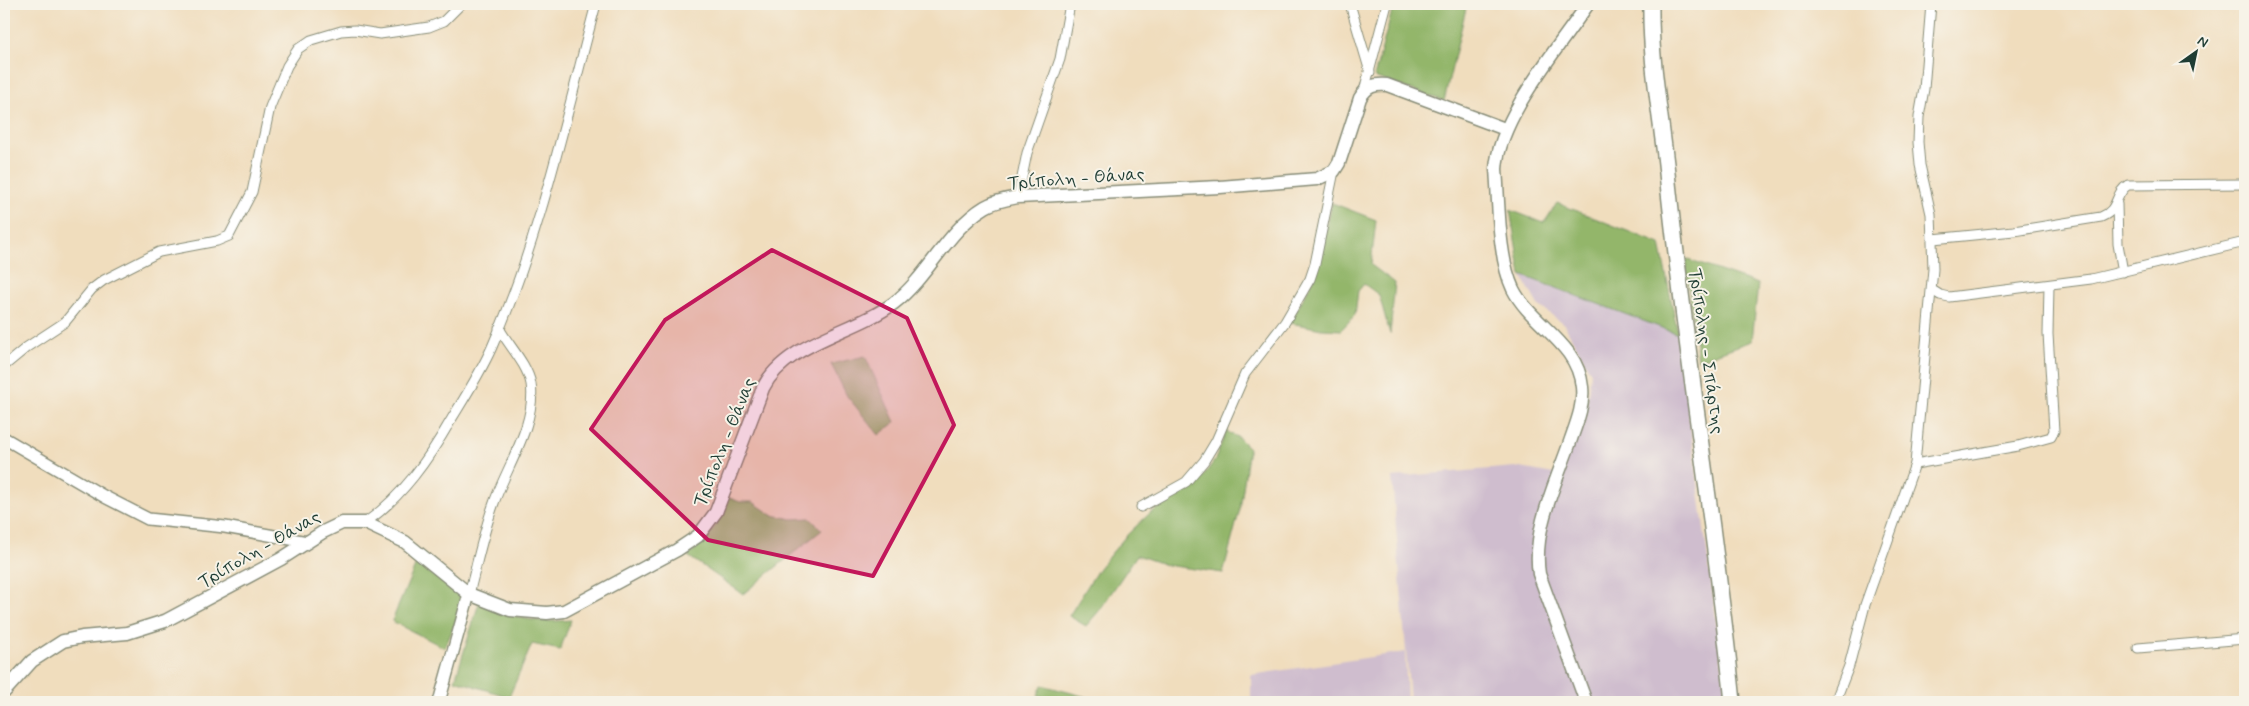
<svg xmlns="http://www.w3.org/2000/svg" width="2249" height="706" font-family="Mynerve,sans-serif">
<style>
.industrial{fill:#cfbdce}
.forest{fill:#93b66a;stroke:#597a4f}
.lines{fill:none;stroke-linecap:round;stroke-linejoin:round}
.minor-casing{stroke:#888d78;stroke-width:11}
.tertiary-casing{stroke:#888d78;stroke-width:14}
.secondary-casing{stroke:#888d78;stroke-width:15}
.primary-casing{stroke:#888d78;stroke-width:18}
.minor{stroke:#fff;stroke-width:9}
.tertiary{stroke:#fff;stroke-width:11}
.secondary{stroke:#fff;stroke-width:12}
.primary{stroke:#fff;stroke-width:15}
.marked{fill:#c2185b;fill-opacity:0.2;stroke:#c2185b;stroke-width:4;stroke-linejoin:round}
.labels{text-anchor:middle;stroke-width:4;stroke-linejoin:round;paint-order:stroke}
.street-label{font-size:18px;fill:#1f3d34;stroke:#f7f3e8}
</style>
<rect width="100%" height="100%" fill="#f7f3e8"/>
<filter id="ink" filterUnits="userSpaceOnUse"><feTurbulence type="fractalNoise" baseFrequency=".02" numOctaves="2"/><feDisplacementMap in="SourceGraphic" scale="10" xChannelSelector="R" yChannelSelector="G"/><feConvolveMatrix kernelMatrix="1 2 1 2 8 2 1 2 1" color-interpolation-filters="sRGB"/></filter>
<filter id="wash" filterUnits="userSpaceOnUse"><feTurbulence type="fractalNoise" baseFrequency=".0096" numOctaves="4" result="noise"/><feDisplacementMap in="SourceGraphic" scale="20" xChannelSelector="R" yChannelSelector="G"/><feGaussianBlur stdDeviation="1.12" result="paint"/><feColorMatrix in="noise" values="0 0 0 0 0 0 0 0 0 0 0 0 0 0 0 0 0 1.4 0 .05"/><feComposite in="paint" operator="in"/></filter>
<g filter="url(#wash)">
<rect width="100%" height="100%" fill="#f0ddbd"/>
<g class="industrial">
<path d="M1521,275L1678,334L1727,702H1410L1392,477L1515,467L1554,474L1584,424L1591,373L1564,324L1538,305Z"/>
<path d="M1405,652L1407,702H1251V675Z"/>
</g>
<g class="forest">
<path d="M1394,4H1467L1444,101L1374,77Z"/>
<path d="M1332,203L1376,220L1371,265L1395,283L1390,334L1379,295L1364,284L1358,291L1355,315L1341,330L1322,329L1290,323L1317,272Z"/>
<path d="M1557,203L1660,244L1678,334L1521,275L1510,210L1544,223Z"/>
<path d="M1685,259L1758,284L1752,341L1698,360Z"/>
<path d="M865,356L895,422L879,435L847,396L831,364Z"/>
<path d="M1226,431L1239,438L1249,448L1240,509L1223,573L1166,565L1137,555L1099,611L1086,626L1069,616L1099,568L1126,536L1149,514L1199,482L1215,460Z"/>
<path d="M727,497L740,502H753L772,515L792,519L810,518L822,530L743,594L688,556C712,535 716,528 727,497Z"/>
<path d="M416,564L466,596L445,648L392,621Z"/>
<path d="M479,603C517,617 530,624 571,620L560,650L532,644L509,697L455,680Z"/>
<path d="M1042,685L1105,702H1058L1038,695Z"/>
</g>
</g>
<g filter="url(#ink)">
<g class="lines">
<g class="minor-casing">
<g id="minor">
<path d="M1350,4L1370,72"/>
<path d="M1364,91L1387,4"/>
<path d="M1018,197L1027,153L1060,59L1070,4"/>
<path d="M2117,204L2118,244L2123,272"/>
<path d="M1933,239L2014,231L2101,217C2120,210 2114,193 2128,185L2245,184"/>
<path d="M1932,290L1940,295L1949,297L2091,279L2245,242"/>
<path d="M4,366L27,347L65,322L92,289L104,280L159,252L217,241L229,236L252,192L270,107L287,66L298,49L311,40L341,31L355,30L380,34L429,27L444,21L461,4"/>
<path d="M1915,464L2018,446L2051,437L2054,431L2048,334L2049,285"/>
<path d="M1141,507L1186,482L1204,461L1216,441L1245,374L1285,322L1310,279L1315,264L1334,171"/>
<path d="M365,523C403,496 428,460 451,420C465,397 481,372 492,347C540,238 565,119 596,4"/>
<path d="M469,594C477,564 483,533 494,503C506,468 537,423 531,384C527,364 509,346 499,328"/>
<path d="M2138,648L2245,639"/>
<path d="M1835,702L1849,666L1865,605L1915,464L1933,269L1931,214L1920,165L1918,142L1919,117L1924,89L1931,4"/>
</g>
</g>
<g class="tertiary-casing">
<g id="tertiary">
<path d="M4,438L105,497L148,519L225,527L307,542"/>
<path d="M439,702L469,594"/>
</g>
</g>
<g class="secondary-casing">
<g id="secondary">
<path d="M4,692L32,661L63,641L82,637L127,633L165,621L281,559L323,532L342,523H365L405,542L469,594L510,610L547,613L564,611L677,550L698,536L716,512L763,388C786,342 854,333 894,303C929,276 947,230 985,207C995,201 1007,199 1018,197L1220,187L1317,179L1334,171L1339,163L1360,98C1367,86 1374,84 1387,85L1505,129"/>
<path d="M1586,702L1539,574C1532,529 1557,481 1571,439C1577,422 1584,405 1582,387C1578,343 1531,325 1513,289C1498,257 1499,205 1496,169C1499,117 1559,47 1588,4"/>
</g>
</g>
<g class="primary-casing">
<path id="primary" d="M1651,4C1650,61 1661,116 1667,173C1685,350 1715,525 1733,702"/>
</g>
<use href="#minor" class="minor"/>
<use href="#tertiary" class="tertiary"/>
<use href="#secondary" class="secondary"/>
<use href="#primary" class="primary"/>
</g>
</g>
<path class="marked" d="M772,250L907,318L954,425L873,576L708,540L591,429L665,320Z"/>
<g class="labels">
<g class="street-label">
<text transform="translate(1076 178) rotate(-4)" y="6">Τρίπολη - Θάνας</text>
<text transform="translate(1707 351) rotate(82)" y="6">Τρίπολης - Σπάρτης</text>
<text transform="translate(724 442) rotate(-68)" y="6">Τρίπολη - Θάνας</text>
<text transform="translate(259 549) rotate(-30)" y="6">Τρίπολη - Θάνας</text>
</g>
</g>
<rect width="2249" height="706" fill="none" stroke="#f7f3e8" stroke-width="20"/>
<g transform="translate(2196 52) rotate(33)" stroke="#f7f3e8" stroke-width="4" paint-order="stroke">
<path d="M0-4L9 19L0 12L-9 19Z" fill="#1f3d34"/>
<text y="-8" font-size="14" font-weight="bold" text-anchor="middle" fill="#1f3d34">N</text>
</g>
</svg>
